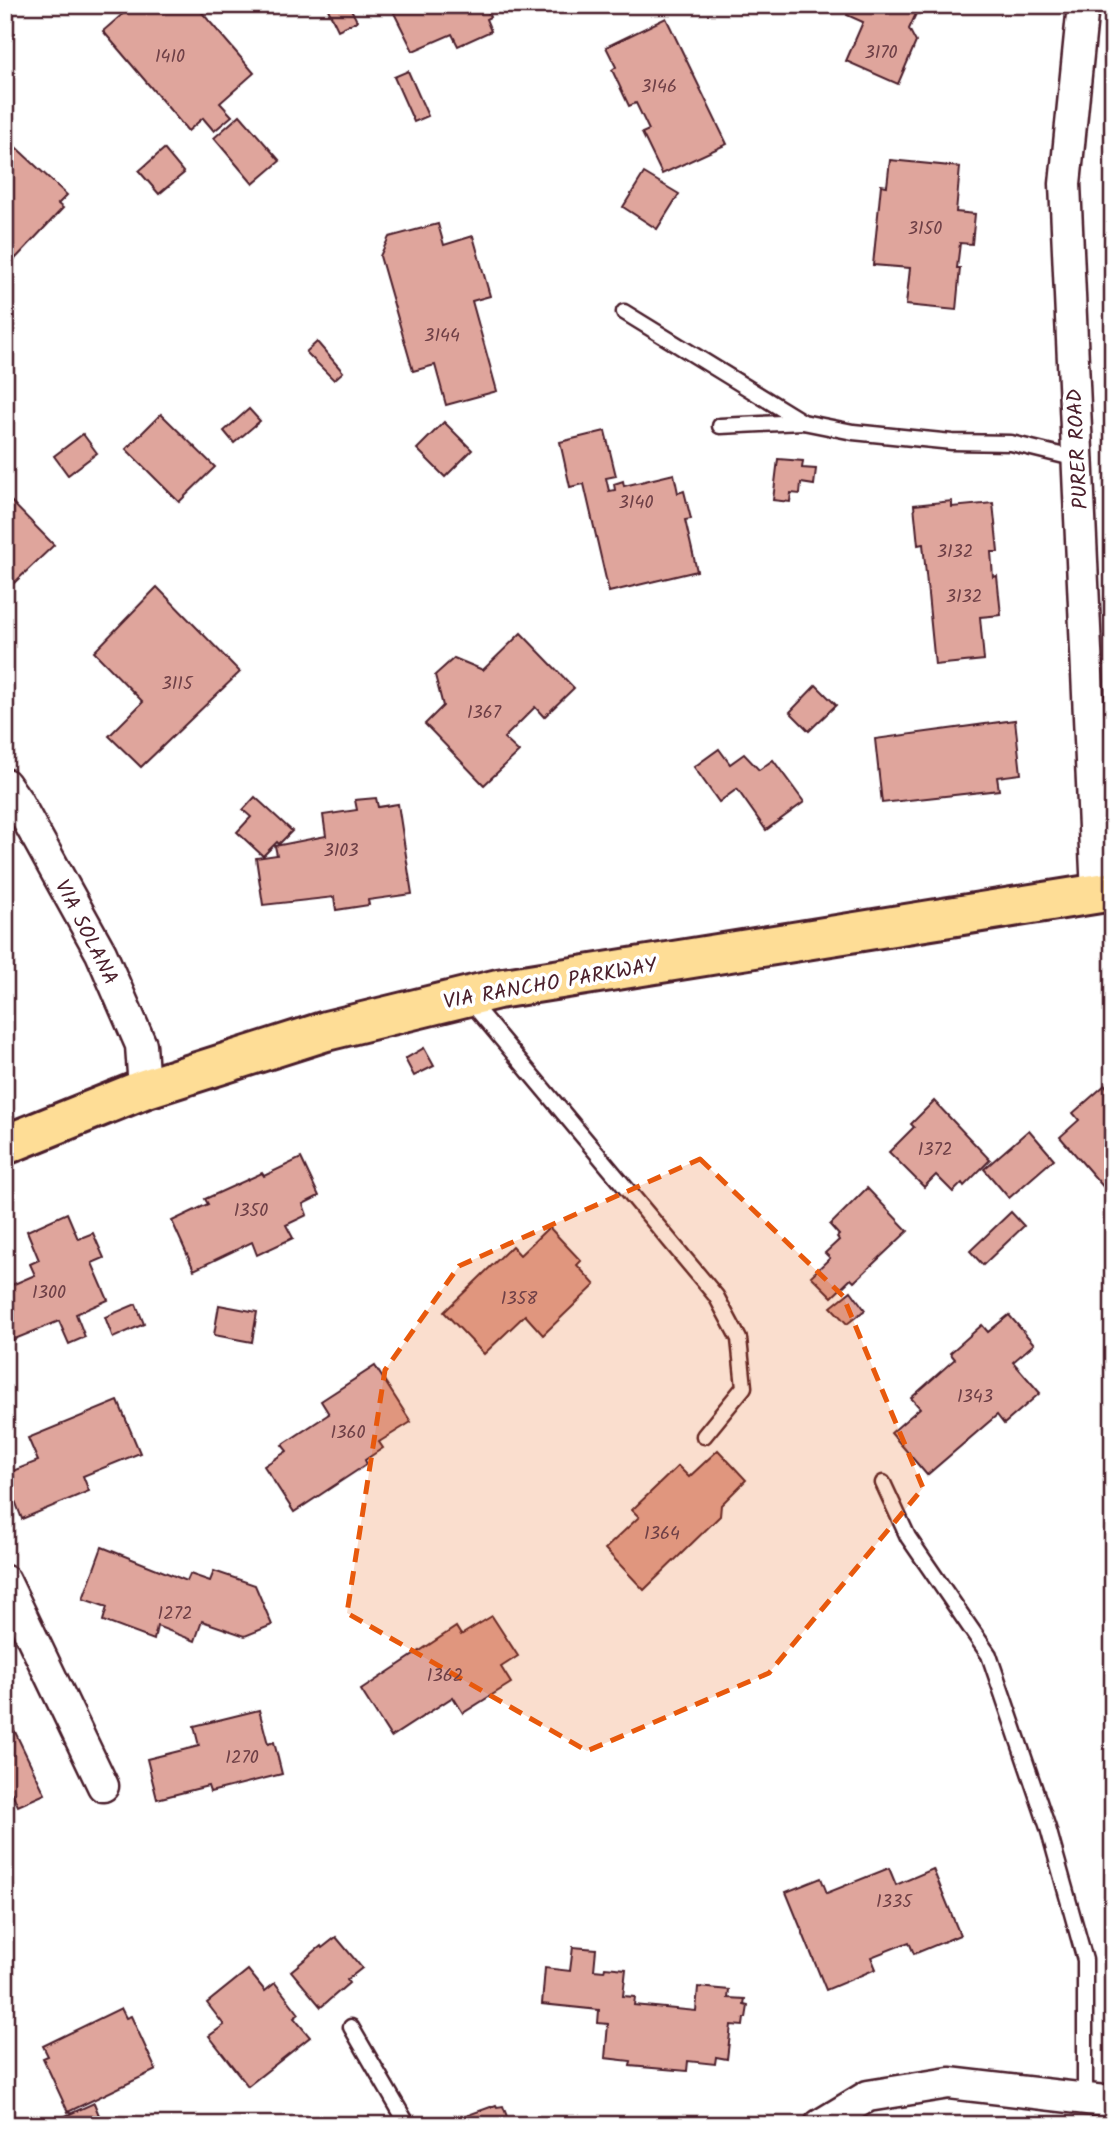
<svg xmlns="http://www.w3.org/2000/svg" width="1118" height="2130" font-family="Kalam,sans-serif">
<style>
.building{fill:#dfa59c;stroke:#4a1f2b;stroke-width:2}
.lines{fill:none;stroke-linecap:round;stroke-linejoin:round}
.service-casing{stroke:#4a1f2b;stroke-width:19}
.minor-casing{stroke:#4a1f2b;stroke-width:35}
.primary-casing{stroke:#4a1f2b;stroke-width:44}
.service{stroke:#fff;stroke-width:14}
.minor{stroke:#fff;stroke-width:30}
.primary{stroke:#fedd96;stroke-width:38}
.marked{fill:#e8590c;fill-opacity:0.2;stroke:#e8590c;stroke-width:5;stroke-dasharray:14 9;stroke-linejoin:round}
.labels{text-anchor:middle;stroke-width:7;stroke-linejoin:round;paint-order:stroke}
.number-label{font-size:18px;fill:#6f4047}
.street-label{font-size:21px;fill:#4a1f2b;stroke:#fff}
</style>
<rect width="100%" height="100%" fill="#fff"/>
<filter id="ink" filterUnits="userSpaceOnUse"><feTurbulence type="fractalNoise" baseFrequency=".0143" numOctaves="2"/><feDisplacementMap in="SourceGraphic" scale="14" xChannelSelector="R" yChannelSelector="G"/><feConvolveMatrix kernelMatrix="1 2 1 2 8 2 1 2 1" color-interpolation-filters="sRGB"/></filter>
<g filter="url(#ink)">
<g class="building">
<path d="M133,5H201L198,8L254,73L220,103L232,116L214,131L203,118L188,131L103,31Z"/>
<path d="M326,5H349L357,21L338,30Z"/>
<path d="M390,5H485L490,17L486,19L491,31L458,46L452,34L413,51Z"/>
<path d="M851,5H920L909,29L916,42L898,84L846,61L863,22L847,15Z"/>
<path d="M666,18L727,144L662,174L642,133L649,130L636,103L629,106L612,70L616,67L606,47Z"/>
<path d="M408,71L428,116L414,122L394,77Z"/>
<path d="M240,115L280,161L253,184L214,138Z"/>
<path d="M5,137L67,195L58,204L63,208L16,258L5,248Z"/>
<path d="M164,149L184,173L159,194L139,171Z"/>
<path d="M890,160L960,167L956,212L975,214L972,244L960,243L957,268H960L956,310L906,305L910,268L873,265L881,185L887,186Z"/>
<path d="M644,173L679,194L657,229L623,207Z"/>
<path d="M438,224L444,245L473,236L490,296L472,301L497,391L446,405L435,365L413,371L380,256L389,237Z"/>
<path d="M317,342L343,372L334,380L306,352Z"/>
<path d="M249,409L260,421L234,443L224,431Z"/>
<path d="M161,414L215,467L179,502L126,449Z"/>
<path d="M444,422L472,450L445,477L417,449Z"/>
<path d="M605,431L616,476L606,478L609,491L615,490L614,484L623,481L624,486L674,474L678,493L684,491L691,519L685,520L697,571L609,592L584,484L570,487L560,442Z"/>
<path d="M83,434L97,453L68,475L54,456Z"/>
<path d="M778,459L803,461L802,468L816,469L814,485L801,483L800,494L791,493L790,502L773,500Z"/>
<path d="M5,495L54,545L14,583L5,573Z"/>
<path d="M952,501V507L993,503L998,552H991L993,577L997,576L1001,615L980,617L984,660L935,665L923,544L918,545L914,505Z"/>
<path d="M157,587L240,672L141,767L109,736L143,702L94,652Z"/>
<path d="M521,633L574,688L544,717L535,707L504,738L519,752L484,785L425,724L443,706L435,675L454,658L483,670Z"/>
<path d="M816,685L836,705L809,731L790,712Z"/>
<path d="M1015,720L1021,774L997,777L999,790L882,803L875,739Z"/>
<path d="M719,749L730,764L744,754L759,770L773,760L804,802L766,830L737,789L719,802L694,767Z"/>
<path d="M255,797L292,831L279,844L277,842L263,856L237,832L251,817L243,810Z"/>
<path d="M376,798L378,807L398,804L412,894L368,900L369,905L336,910L334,897L263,905L256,858L277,855L275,846L326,836L323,815L357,810L355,800Z"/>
<path d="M424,1048L434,1066L414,1076L405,1059Z"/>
<path d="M1105,1085L1111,1092L1113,1091V1198L1060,1137L1079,1120L1073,1113Z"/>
<path d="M934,1101L990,1160L964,1186L962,1183L953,1192L936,1175L924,1187L889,1152L914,1127L911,1124Z"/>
<path d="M1029,1130L1054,1159L1009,1198L984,1169Z"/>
<path d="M301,1158L319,1196L303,1204L307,1215L286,1225L293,1238L257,1255L252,1242L194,1270L172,1221L208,1204L205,1199L262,1173L264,1176Z"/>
<path d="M867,1188L908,1231L854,1282L851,1279L832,1297L811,1276L830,1258L825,1253L839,1240L837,1237L839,1235L830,1225Z"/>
<path d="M1011,1212L1024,1226L983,1265L970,1251Z"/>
<path d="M67,1213L78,1239L93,1233L104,1258L92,1263L108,1300L76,1314L85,1337L69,1344L59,1321L5,1343V1288L35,1275L30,1264L39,1260L27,1231Z"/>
<path d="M549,1227L581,1261L577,1265L595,1285L543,1335L525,1315L484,1354L444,1312L512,1246L520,1255Z"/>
<path d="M851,1291L865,1310L847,1324L831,1307Z"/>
<path d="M136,1304L144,1324L113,1338L105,1317Z"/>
<path d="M219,1305L257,1312L252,1342L214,1335Z"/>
<path d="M1009,1315L1034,1344L1013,1362L1040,1393L1004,1424L997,1415L927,1475L891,1433L920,1408L911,1398L955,1359L950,1353L982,1325L988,1332Z"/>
<path d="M375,1366L411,1422L379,1442L383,1448L365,1460L367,1464L294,1512L264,1466L287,1451L282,1445L329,1414L321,1401Z"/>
<path d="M118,1401L140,1453L83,1476L89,1491L22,1519L5,1474L38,1461L28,1438Z"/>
<path d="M718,1450L746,1480L721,1505L720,1516L644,1590L605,1549L639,1517L632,1510L678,1466L689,1477Z"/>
<path d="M102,1547L187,1581L190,1574L210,1581L214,1571L255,1585L272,1625L245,1636L202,1621L195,1641L157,1626L154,1640L103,1621L107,1607L83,1599Z"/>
<path d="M492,1616L518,1656L501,1667L511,1683L463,1713L453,1697L391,1737L361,1690L456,1627L461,1635Z"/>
<path d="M259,1710L268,1744L274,1742L282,1774L210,1792L208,1786L157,1799L147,1759L199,1746L194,1726Z"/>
<path d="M5,1711L45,1794L18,1806L12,1793L5,1796Z"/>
<path d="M889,1868L896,1885L933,1869L960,1935L914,1954L909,1942L871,1957L876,1969L826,1990L786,1892L821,1878L827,1893Z"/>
<path d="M336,1937L362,1968L347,1980L349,1983L321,2007L291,1971L321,1946L322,1948Z"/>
<path d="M573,1947L596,1949L594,1970L604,1971L605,1967L626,1969L623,1996L635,1997L634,2005L696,2011L698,1987L729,1990L728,1998L745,1999L744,2005L748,2006L746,2018H744L743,2026L731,2025L727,2059L716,2057L715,2064L688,2061L687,2071L630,2066L631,2061L605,2058L608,2024L598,2023L599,2010L542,2004L545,1968L570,1971Z"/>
<path d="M248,1970L265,1991L275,1983L299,2014L294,2018L310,2037L248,2086L209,2036L224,2025L207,2003Z"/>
<path d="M121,2008L126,2018L131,2016L156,2070L68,2112L43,2058L48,2056L43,2046Z"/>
<path d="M94,2103L103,2125H53L52,2122Z"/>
<path d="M496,2105L497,2107L503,2106L509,2122L503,2125H471L468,2115Z"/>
</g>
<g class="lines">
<g class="service-casing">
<g id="service">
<path d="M624,312L803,422L853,432L952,442L1011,443L1077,459"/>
<path d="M720,426L803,422"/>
<path d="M469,1000L716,1296L739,1339L744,1387L704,1436"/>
<path d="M883,1483L908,1537L989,1655L1048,1828L1085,1960V2099"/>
<path d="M351,2027L408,2125"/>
</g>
</g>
<g class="minor-casing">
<g id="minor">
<path d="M1083,5L1065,184L1097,894"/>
<path d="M5,784L17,801L101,953L141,1045L144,1089"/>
<path d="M5,1581L103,1786"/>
<path d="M820,2125L868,2096L949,2083L1113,2102"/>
</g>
</g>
<g class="primary-casing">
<path id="primary" d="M5,1145L144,1089L326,1031L498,989L1113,891"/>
</g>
<use href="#service" class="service"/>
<use href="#minor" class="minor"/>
<use href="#primary" class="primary"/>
</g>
</g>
<path class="marked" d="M700,1159L843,1296L923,1488L769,1673L587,1751L347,1613L385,1370L459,1266Z"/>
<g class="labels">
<g class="number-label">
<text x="881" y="58">3170</text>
<text x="170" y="62">1410</text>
<text x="659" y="92">3146</text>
<text x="925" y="234">3150</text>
<text x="442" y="341">3144</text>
<text x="636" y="508">3140</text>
<text x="955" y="557">3132</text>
<text x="964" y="602">3132</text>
<text x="177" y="689">3115</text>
<text x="484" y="718">1367</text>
<text x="341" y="856">3103</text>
<text x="935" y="1155">1372</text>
<text x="251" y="1216">1350</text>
<text x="49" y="1298">1300</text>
<text x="519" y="1304">1358</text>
<text x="975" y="1402">1343</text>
<text x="348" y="1438">1360</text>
<text x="662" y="1539">1364</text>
<text x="175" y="1619">1272</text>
<text x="445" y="1681">1362</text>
<text x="242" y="1763">1270</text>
<text x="894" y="1907">1335</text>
</g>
<g class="street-label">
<text transform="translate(1077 449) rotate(-93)" y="7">PURER ROAD</text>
<text transform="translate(87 932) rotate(63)" y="7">VIA SOLANA</text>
<text transform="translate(550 983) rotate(-10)" y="7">VIA RANCHO PARKWAY</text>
</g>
</g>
<rect width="1118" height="2130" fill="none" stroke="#fff" stroke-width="28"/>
<rect x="14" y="14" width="1090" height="2102" fill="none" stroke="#4a1f2b" stroke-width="2.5" filter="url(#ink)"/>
</svg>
